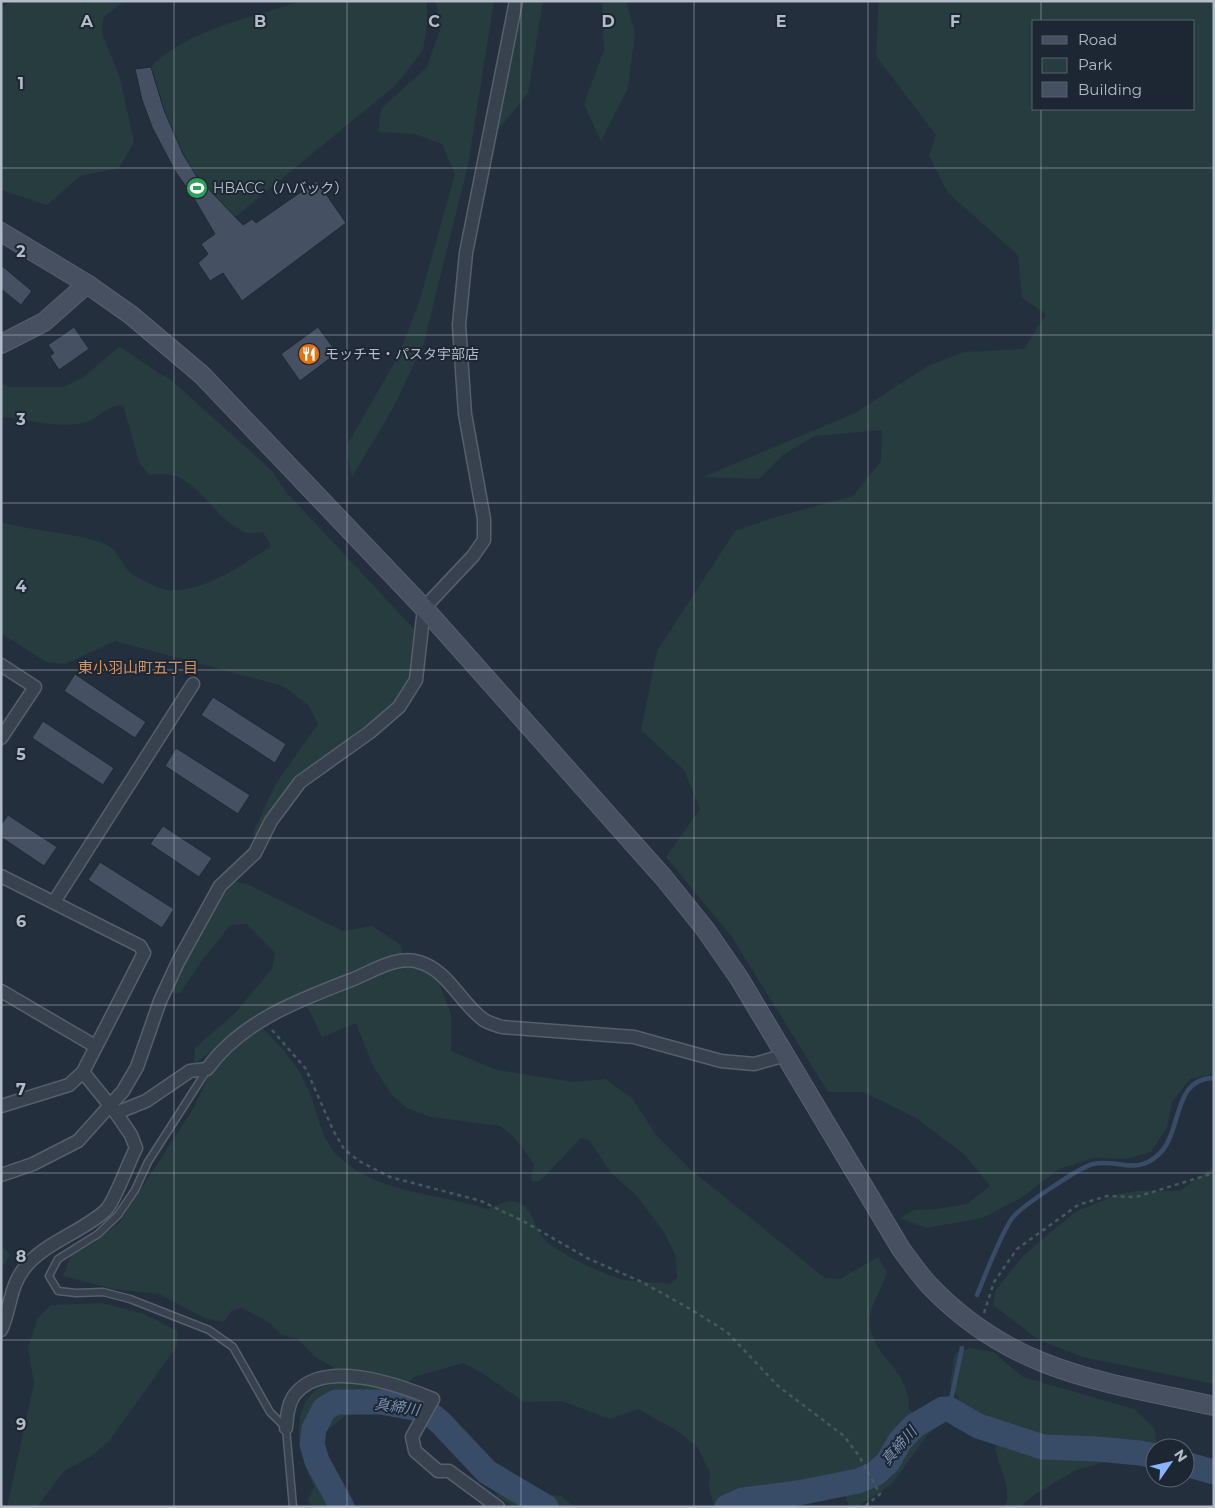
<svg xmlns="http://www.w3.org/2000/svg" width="1215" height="1508" font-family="Montserrat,'Noto Sans JP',sans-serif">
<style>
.green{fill:#263c3f;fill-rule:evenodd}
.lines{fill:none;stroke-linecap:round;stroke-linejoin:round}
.stream{stroke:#394c67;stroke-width:4.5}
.river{stroke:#394c67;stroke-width:25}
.building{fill:#455162;stroke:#1f2835}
.lane-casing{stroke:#565f6c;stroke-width:9}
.street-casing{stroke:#565f6c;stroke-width:15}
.secondary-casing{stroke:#565f6c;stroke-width:20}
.path{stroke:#44595c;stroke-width:2.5;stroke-dasharray:4 4;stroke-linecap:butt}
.lane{stroke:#38414e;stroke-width:6}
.street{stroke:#38414e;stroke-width:12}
.secondary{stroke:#465061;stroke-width:18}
.grid{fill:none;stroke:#b4bcc9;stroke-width:1;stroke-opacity:0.55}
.labels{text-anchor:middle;stroke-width:4;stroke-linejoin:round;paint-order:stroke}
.poi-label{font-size:14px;fill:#b4bcc9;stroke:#1d2633;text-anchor:start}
.neighbourhood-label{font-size:15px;fill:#d59563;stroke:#1d2633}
.water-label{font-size:15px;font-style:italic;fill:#7c92b1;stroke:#1d2633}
.grid-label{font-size:16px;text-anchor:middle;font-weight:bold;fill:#b4bcc9;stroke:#1d2633;stroke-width:4;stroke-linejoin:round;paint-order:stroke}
</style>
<rect width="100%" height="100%" fill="#242f3e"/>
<g class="green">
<path d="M14,1H82L84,4L88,1H124L103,18L102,33L120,78L134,142L119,168L80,176L47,205L1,190V7Z"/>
<path d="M301,1H427V24L423,50L397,84L235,217C222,204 209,191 198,177C173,146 161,105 151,67C186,30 254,17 301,1Z"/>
<path d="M436,1H494L468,165L424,343L393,408L352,477L346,447L399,355L420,299L455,174L442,144L415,134L378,132L381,109L427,67L440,30Z"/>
<path d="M521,1H543L528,93L497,131Z"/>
<path d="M602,1H626L635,33L628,88L601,141L584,104L604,50Z"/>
<path d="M879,1H1214V1074L1190,1079L1172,1102L1167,1127L1151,1152L1126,1159L1093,1158L1059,1169L1021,1198L982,1218L926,1228L900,1218L914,1210L937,1209L967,1204L990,1186L965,1155L916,1118L863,1092H828L732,937L666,857L700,809L684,770L641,730L657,651L735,531L776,517L853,496L881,461L882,430L815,436L784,454L759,479L703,477L855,413L928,366L964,352L1024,349L1046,314L1022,298L1018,255L948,193L929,155L936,135L876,56ZM1034,21H1194V109H1034Z"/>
<path d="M119,347C137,356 151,370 170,379L272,471L286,492L414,629C413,648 414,672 405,689C391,715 338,746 314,764C289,782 271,809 256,835H252L275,785L318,724L309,706L283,686L115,641L65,664L46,662L1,633V522C34,532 80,532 109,546C119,552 123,568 133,575C142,580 158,589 168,590C203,593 242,565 271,546L263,532C259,532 252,534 248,533C244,533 240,529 237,528C206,509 193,466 149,475L139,462L123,405C108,404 100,418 86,422C59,430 28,419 1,417V383L9,387H63L82,378Z"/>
<path d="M229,881L245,883L343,931L372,926L401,945L404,967L421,965L438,981L451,1014V1051L497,1070L574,1082L605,1079L632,1098L656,1135L691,1170L825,1278L840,1279L878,1257L887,1272C882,1290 867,1308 870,1327C876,1360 911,1372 909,1409L921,1421C934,1416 945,1412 957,1420L941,1424L928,1434L892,1484L857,1507H849L843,1491L800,1488L745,1504L744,1507H714L709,1487L710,1473L697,1446L674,1429L638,1409L610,1419L562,1401L524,1402L482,1373L463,1363L414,1377L397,1393L400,1409L345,1416L326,1431L324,1457L341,1507H312L308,1499L314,1487C301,1460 287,1413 316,1390C322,1386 331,1384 338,1382L341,1372L314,1356L298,1339L282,1335L270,1323L242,1308L231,1311L224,1322L207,1319L159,1294L113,1289L63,1276L71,1256L92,1244L119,1223L193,1109L212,1069L228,1050L262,1028C282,1047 298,1065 309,1091C318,1113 321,1140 339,1157C378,1194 439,1193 487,1209C497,1205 509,1198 520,1203C532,1209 535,1228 543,1238C554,1251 604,1275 621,1279C636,1283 654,1281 670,1284L677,1278L676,1257L664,1232L636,1195L612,1174L589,1140L581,1138L540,1181H531L534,1164L514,1137L500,1126L431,1117L407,1108L392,1095L373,1066L356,1023L322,1037L309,1010L295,995L273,1006L194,1064L195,1048L236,1012L272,969L275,953L247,924L230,925L202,961L180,993L169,992L197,929Z"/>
<path d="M1214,1166V1384L1083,1357L1039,1340L993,1305L996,1290L1023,1256L1075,1212L1118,1194L1137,1191H1180Z"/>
<path d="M1,1244L10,1255L1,1269Z"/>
<path d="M102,1303L144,1314L177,1331V1346L109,1441L90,1457L64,1471L37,1507H7L34,1383L28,1347L38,1318L51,1305Z"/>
<path d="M970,1348L993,1352L1023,1377L1134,1409L1155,1429L1157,1448L1076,1470L1034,1495L1020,1507H1005C1013,1491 999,1467 996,1452C995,1444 999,1435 1001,1428L966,1412L950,1384L955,1353Z"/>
<path d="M503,1476L543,1494L561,1496L574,1507H514L498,1497L492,1486Z"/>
</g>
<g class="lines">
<g class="stream">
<path d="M977,1295C983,1280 1005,1225 1014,1216C1024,1205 1080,1167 1093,1164C1118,1158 1135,1176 1158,1155C1183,1134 1171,1078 1214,1078"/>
<path d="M949,1409L962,1348"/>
</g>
<g class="river">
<path d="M1185,1464L1214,1472"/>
<path d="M342,1507L317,1461L312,1444L314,1429L324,1409L336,1402H381L425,1410L440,1422L487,1472L546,1507"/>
<path d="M727,1507L743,1500L798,1493L858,1481L875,1474L888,1462L900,1441L914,1426L943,1409H949L978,1426L1043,1447L1098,1449L1140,1453L1155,1456"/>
</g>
</g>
<g class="building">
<path d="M151,67L164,110L183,154L197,177L243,225L252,219L256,223L317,181L346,223L242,301L223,273L210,281L198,263L208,254L201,244L215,234L192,195L175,171L152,127L142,100L135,69Z"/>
<path d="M1,265L32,291L21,305L1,289Z"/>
<path d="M74,327L89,349L59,370L50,356L54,353L48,345Z"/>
<path d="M318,327L337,353L300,381L281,354Z"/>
<path d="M75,674L146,722L135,738L64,691Z"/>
<path d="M213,697L286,744L275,763L201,715Z"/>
<path d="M43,721L114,768L103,785L32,738Z"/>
<path d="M176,748L250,795L238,814L165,766Z"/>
<path d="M8,815L57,847L44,866L1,837V825Z"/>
<path d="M163,826L212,858L199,877L150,844Z"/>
<path d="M100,862L174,909L162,928L88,880Z"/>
</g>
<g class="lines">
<g class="lane-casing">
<path id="lane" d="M207,1070L148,1162L135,1190L118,1215L98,1234L58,1259L49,1276L58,1291L76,1293L103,1292L130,1299L209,1330L233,1347L270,1412L286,1428L293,1507"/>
</g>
<g class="street-casing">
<g id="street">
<path d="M1,665L35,687L1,738"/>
<path d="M1,876L140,946L144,953L83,1072L69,1085L1,1106"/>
<path d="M54,902L193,684"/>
<path d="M1,991L95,1046"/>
<path d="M83,1072L116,1113L146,1101L190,1071L207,1069C242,1021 297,1001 351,980C372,972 396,955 419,962C448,970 461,1004 484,1020C489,1023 496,1025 502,1027L634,1037L721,1061L754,1064L786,1055"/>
<path d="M1,1175L33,1164L78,1141L123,1091L137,1067L160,1001L178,962L220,886L255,853L271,821L300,782L370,732L399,707L416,680L424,608L473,556L484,540V519L465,414L459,325L466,253L516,1"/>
<path d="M1,1330C10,1311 10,1287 23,1270C42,1243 83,1232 106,1210C115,1201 129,1161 136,1148L131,1135L116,1113"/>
<path d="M286,1428C287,1416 288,1401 297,1392C327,1359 399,1385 433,1399L412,1437L415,1451L438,1471H449L498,1507"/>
</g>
</g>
<g class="secondary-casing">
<g id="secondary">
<path d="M1,232L87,284L131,315L202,375L424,608L664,878L705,929L739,978L901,1249C910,1261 919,1274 929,1285C1013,1373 1102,1381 1214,1406"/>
<path d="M1,344L44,322L87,284"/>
</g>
</g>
<g class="path">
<path d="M272,1030L306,1069L333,1130L344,1149L359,1161L390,1177L481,1201L523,1221L589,1259L642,1282L692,1310L727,1332L778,1386L844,1436L859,1456L880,1494L864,1507"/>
<path d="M984,1313L994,1282L1017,1249L1078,1205L1107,1196L1136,1197L1214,1173"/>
</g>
<use href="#lane" class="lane"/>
<use href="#street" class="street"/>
<use href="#secondary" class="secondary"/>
</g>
<path class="grid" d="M174,1V1507M347,1V1507M521,1V1507M694,1V1507M868,1V1507M1041,1V21M1041,109V1507M1,168H1214M1,335H1214M1,503H1214M1,670H1214M1,838H1214M1,1005H1214M1,1173H1214M1,1340H1214"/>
<defs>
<g id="stadium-disc" transform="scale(1.125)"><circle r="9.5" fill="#2e9e5b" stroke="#1d2633"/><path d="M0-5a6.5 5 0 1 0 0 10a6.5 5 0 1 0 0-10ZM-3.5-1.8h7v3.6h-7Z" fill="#fff"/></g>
<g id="restaurant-disc" transform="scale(1.125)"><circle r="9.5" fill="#e8710a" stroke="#1d2633"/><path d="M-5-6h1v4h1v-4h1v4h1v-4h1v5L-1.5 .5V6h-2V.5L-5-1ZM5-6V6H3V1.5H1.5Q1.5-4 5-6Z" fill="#fff"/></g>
</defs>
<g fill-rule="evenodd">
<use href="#stadium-disc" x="197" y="188"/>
<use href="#restaurant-disc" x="309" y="354"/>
</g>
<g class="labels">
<g class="poi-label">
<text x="213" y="193">HBACC（ハバック）</text>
<text x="325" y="359">モッチモ・パスタ宇部店</text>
</g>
<g class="neighbourhood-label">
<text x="138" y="673">東小羽山町五丁目</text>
</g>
<g class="water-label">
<text transform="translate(397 1407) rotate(9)" y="5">真締川</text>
<text transform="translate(899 1446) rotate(-49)" y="5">真締川</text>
</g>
</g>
<g class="grid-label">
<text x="87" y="27">A</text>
<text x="260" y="27">B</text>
<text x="434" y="27">C</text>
<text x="608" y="27">D</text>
<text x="781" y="27">E</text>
<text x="955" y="27">F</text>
<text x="21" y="89">1</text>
<text x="21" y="257">2</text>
<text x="21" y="425">3</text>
<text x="21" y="592">4</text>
<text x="21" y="760">5</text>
<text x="21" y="927">6</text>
<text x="21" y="1095">7</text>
<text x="21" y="1262">8</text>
<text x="21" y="1430">9</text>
</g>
<rect width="1215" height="1508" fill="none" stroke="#b4bcc9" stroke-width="5"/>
<rect x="1032" y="20" width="162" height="90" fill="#1d2633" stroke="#59626f"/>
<rect x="1042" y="36" width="25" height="8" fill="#465061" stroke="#59626f"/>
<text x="1078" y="45" font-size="15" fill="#b4bcc9">Road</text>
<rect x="1042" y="58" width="25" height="15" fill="#263c3f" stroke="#59626f"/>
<text x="1078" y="70" font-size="15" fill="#b4bcc9">Park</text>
<rect x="1042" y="82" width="25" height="15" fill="#455162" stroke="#59626f"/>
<text x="1078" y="95" font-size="15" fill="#b4bcc9">Building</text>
<g transform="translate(1170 1463) rotate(56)"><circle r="24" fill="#1d2633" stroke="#59626f"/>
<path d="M0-4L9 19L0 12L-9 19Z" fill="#8ab4f8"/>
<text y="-8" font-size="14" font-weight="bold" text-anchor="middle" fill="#b4bcc9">N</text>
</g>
</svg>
